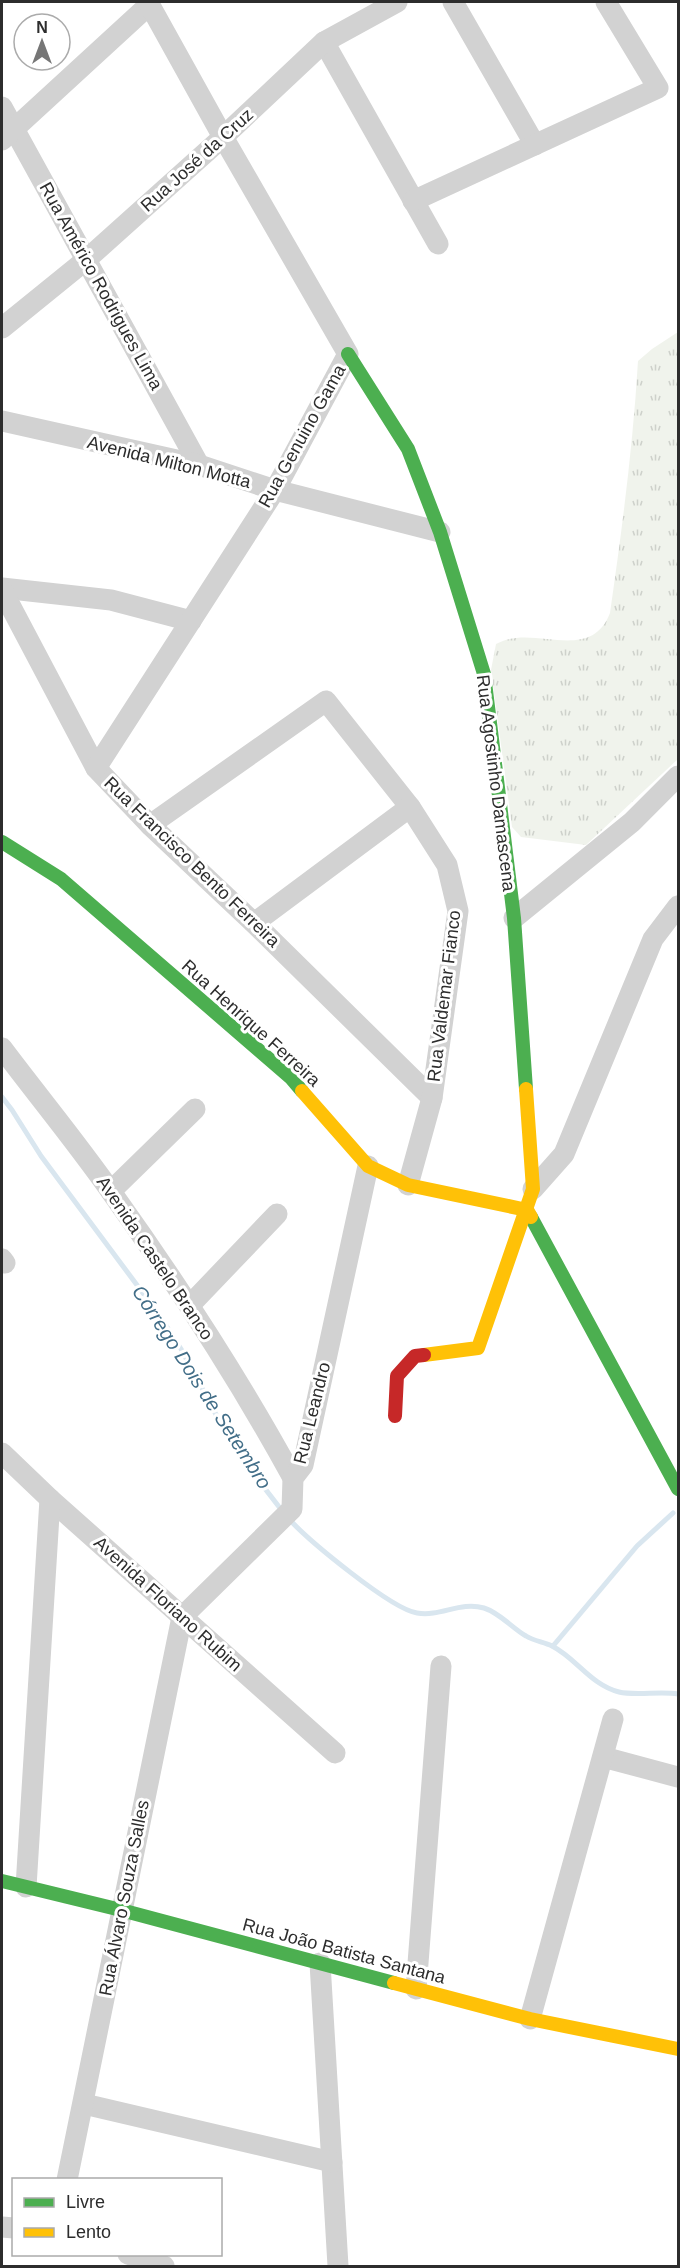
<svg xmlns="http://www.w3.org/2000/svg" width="680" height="2268" font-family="Helvetica,sans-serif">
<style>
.grass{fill:url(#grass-tufts)}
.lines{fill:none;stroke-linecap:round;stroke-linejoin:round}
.stream{stroke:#d9e6ef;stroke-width:5}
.street{stroke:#d2d2d2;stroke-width:21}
.fast{stroke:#4caf50;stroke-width:14}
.slow{stroke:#ffc107;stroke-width:14}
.jam{stroke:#c62828;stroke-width:14}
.labels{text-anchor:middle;stroke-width:6;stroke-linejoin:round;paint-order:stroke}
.street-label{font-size:18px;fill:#2d2d2d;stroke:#fff}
.water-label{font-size:20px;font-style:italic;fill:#426e88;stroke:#fff}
</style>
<defs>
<pattern id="grass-tufts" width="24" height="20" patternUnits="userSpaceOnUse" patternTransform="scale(1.5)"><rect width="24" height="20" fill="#f0f3ec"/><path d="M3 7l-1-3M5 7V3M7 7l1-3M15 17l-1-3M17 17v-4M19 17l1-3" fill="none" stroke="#ced1cb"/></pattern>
</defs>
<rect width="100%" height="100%" fill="#fff"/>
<path class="grass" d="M678,332V759L586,845L521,837L512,827L491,670L496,644C533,623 590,665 610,613C622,529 633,446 638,361L652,349Z"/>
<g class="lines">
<g class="stream">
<path d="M2,1097L12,1110L41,1156L160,1316L181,1349L220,1422L253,1473L283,1512"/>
<path d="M289,1519C308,1540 391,1609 417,1613C441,1617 460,1601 484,1608C500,1613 512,1628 526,1636C534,1641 544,1642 552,1646C576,1658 591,1685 619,1692C635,1696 660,1691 678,1694"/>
<path d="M553,1646L637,1546L673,1513"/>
</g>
<g class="street">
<path d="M453,2L535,145"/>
<path d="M324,42L438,244"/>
<path d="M2,107L199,465"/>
<path d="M2,140L149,5"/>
<path d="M413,201L658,88L606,2"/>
<path d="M2,328L87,259L223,137L324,42L397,2"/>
<path d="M2,421L199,465L275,490L440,532"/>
<path d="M2,588L111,600L191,621"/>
<path d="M2,590L96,768L150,825L254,923L432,1098"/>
<path d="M96,768L275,490L348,354L223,137L148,2"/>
<path d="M150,825L326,701L410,807L447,865L458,911L432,1098L408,1185"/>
<path d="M514,918L632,822L678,776"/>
<path d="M254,923L410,807"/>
<path d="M2,1048C38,1096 77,1143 112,1193C177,1284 239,1379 293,1478"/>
<path d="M533,1189L564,1154L653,939L678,906"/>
<path d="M111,1191L195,1109"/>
<path d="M2,1259L5,1263"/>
<path d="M190,1305L277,1214"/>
<path d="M2,1453L50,1499L335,1753"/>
<path d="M603,1757L678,1777"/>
<path d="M26,1887L50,1499"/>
<path d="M320,1963L338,2266"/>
<path d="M416,1989L441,1666"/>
<path d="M530,2019L613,1719"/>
<path d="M84,2104L332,2162"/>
<path d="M67,2180L182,1617L292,1509L293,1478L303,1465L368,1166"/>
<path d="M2,2227L14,2228"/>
<path d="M128,2254L164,2266"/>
</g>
<g class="fast">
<path d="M348,354L408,449L440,532L484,674L514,918L526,1089"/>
<path d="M2,842L61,879L291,1078L302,1091"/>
<path d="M531,1217L678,1489"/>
<path d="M2,1881L121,1910L394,1983"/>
</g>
<g class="slow">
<path d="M302,1091L368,1166L408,1185L527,1210L531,1217"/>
<path d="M424,1355L478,1348L533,1189L526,1089"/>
<path d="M394,1983L530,2019L678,2049"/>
</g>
<path class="jam" d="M395,1416L397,1376L415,1356L424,1355"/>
</g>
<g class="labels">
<g class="street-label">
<text transform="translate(197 160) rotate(-42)" y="6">Rua José da Cruz</text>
<text transform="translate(101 286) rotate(61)" y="6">Rua Américo Rodrigues Lima</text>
<text transform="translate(302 436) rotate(-61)" y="6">Rua Genuino Gama</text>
<text transform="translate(169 462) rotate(14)" y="6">Avenida Milton Motta</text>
<text transform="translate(496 783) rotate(83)" y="6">Rua Agostinho Damascena</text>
<text transform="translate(192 862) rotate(44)" y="6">Rua Francisco Bento Ferreira</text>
<text transform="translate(444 996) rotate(-83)" y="6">Rua Valdemar Fianco</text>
<text transform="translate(251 1023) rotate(42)" y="6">Rua Henrique Ferreira</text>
<text transform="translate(155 1258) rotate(56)" y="6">Avenida Castelo Branco</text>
<text transform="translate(312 1413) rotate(-76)" y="6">Rua Leandro</text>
<text transform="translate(168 1604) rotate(42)" y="6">Avenida Floriano Rubim</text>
<text transform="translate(124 1898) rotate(-79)" y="6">Rua Álvaro Souza Salles</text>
<text transform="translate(344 1951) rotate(15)" y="6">Rua João Batista Santana</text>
</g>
<g class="water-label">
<text transform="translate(202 1387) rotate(57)" y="7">Córrego Dois de Setembro</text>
</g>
</g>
<rect width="680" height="2268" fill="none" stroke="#2d2d2d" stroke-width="6"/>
<rect x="12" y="2178" width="210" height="78" fill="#ffffff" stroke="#ababab" stroke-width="1.5"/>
<rect x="24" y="2198" width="30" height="9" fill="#4caf50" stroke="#ababab" stroke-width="1.5"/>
<text x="66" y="2208" font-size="18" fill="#2d2d2d">Livre</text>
<rect x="24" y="2228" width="30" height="9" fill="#ffc107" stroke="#ababab" stroke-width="1.5"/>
<text x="66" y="2238" font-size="18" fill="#2d2d2d">Lento</text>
<g transform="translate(42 42)"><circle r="28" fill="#ffffff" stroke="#ababab" stroke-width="1.5"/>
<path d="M0-4.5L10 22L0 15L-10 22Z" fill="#767676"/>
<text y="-9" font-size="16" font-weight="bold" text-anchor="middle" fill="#2d2d2d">N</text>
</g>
</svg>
